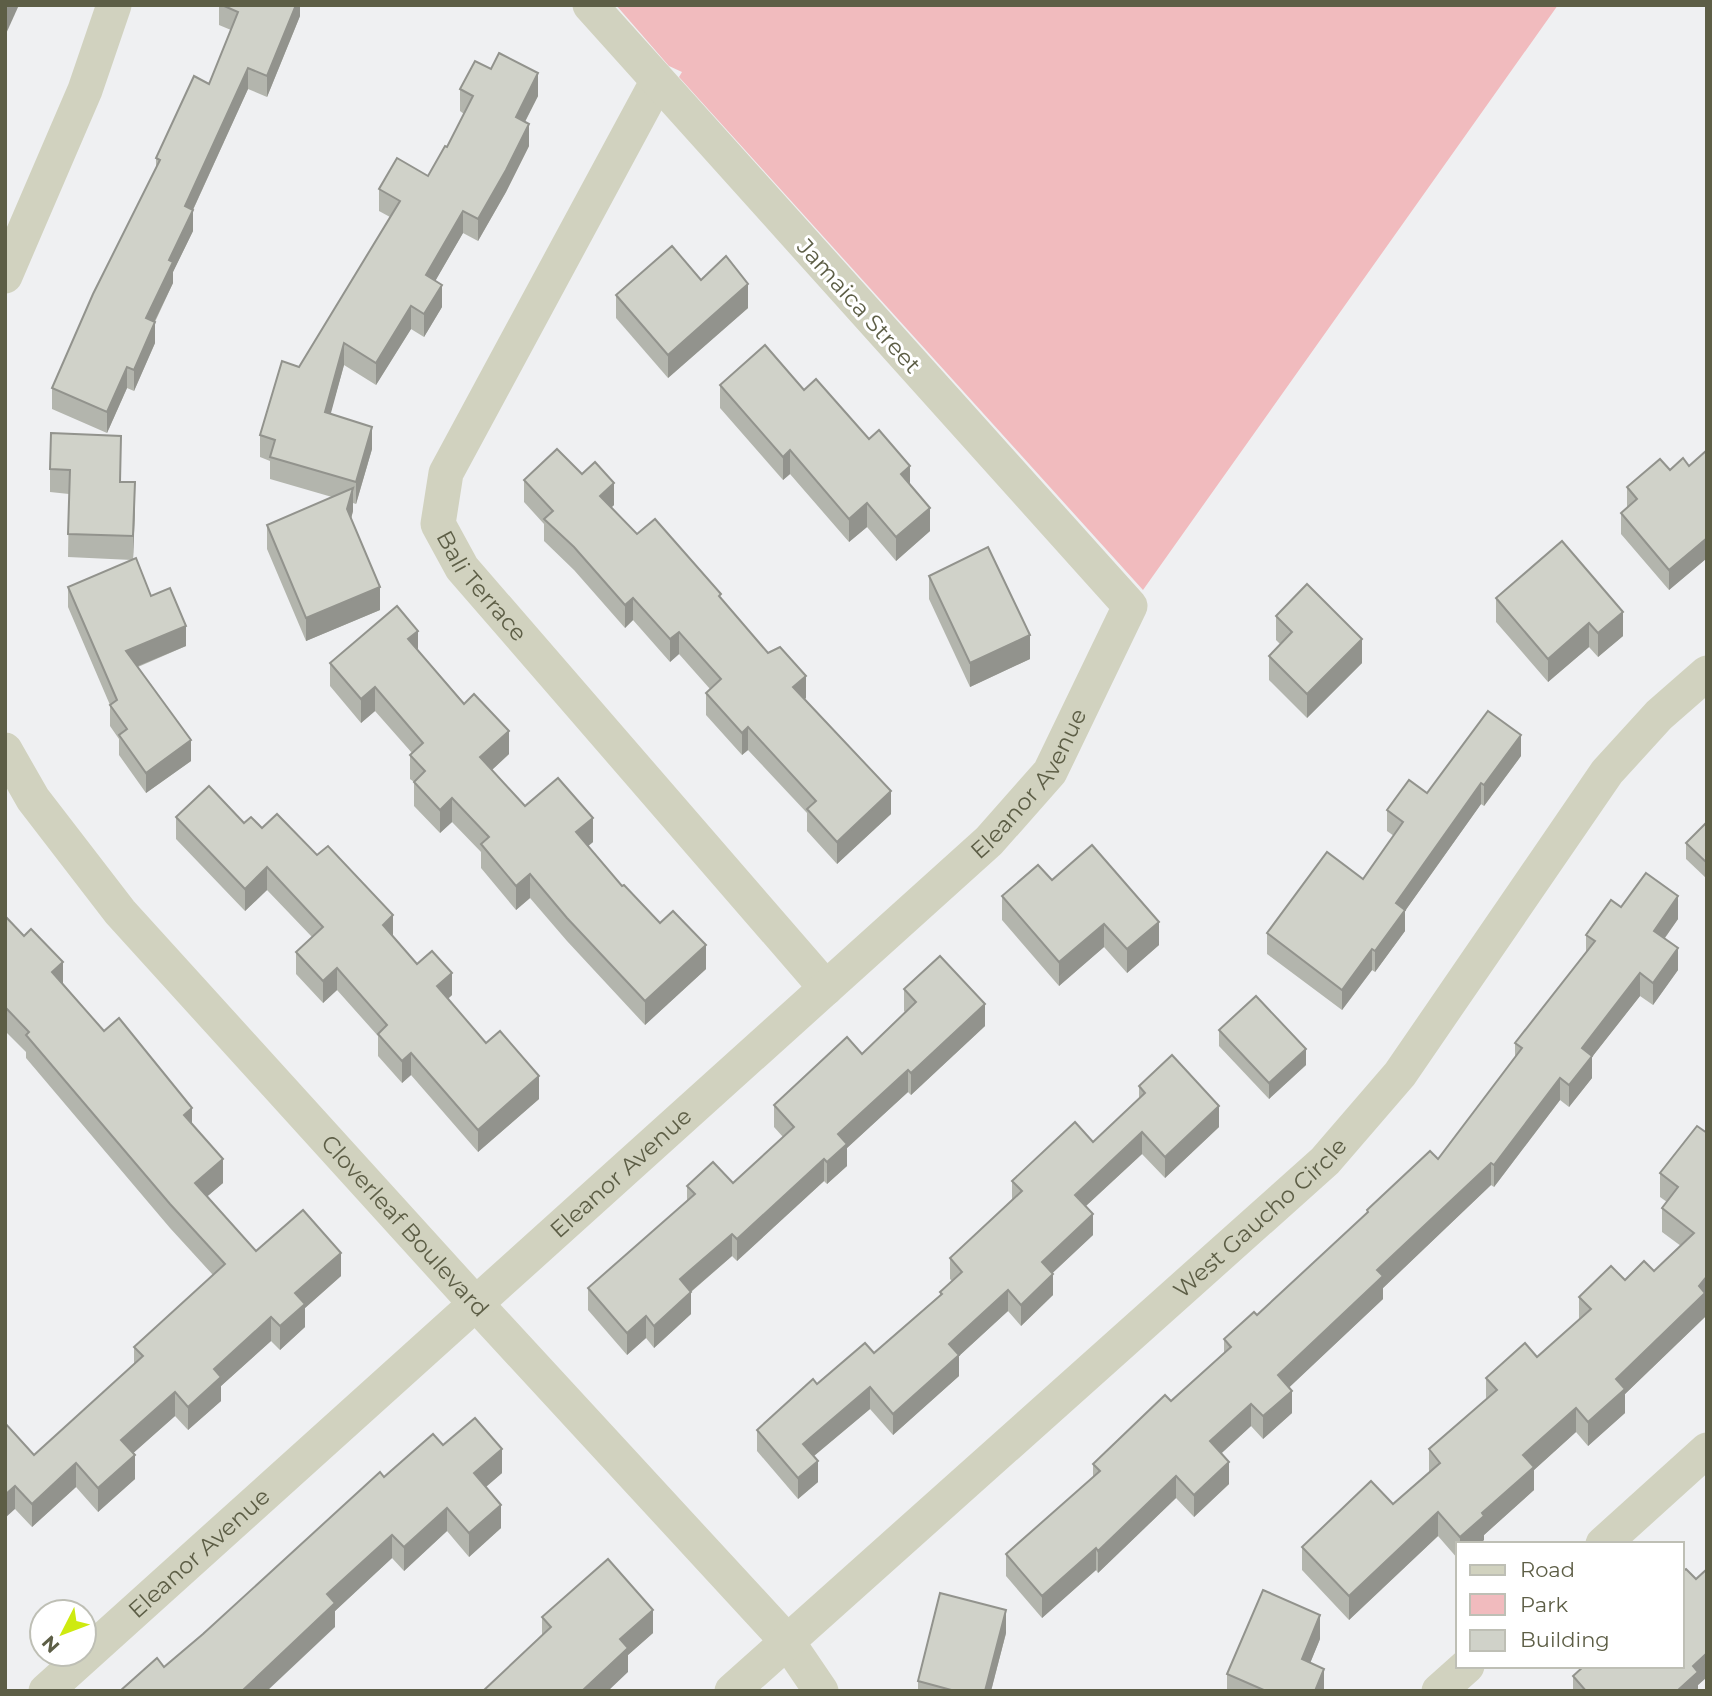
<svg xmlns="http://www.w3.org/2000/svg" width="1712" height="1696" font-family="Montserrat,sans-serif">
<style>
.green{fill:#f1bbbe}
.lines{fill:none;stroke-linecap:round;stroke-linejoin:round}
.street{stroke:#d1d2bf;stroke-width:35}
.wall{fill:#b3b5ad}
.shaded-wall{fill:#92938d}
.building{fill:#d0d2c9;stroke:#92938d;stroke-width:2}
.labels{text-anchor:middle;stroke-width:6;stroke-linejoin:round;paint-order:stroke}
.street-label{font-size:23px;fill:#5d5e46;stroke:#fff}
</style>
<rect width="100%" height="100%" fill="#eff0f2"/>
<path class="green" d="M616,5H1558L1143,590L679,77L682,72L669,66Z"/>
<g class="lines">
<g class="street">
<path id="s1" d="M657,82L446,473L438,524L462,568L826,988"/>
<path d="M5,276L85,90L114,5"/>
<path id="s2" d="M5,750L33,799L120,912L476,1304L787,1641L821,1691"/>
<path d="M1603,1544L1707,1450"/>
<path id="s3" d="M46,1691L989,841L1050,772L1130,606L590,5"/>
<path id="s4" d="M732,1691L1325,1161L1400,1074L1607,772L1659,715L1707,673"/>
<path d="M1439,1691L1467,1666"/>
</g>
</g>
<g class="wall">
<path d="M219,5H300V16L267,97L248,89L193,210V231L173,272V283L155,322V343L134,391L127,388L107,433L52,409V388L156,168V158L209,84L231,30L219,25Z"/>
<path d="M460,89L538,96L525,122L529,146L506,192L478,241L463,233L435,281L442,307L424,337L411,329L376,385L344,365L330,414L372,449L356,504L353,503V511L351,519L380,610L306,641L267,549V525L332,497L270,479V461L260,457V435L299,367L390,217L379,211V189L428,176L447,147L464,114L460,111Z"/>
<path d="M701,280L748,308L668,378L616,318V295Z"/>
<path d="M720,385L804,390L869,439L910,484L930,531L896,561L867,527L849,542L790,474L783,480L720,408Z"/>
<path d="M1707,450V558L1669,590L1621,534V513L1627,508V487L1670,470L1689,466Z"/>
<path d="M121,460V482L135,506L133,559L151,596L186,646L138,667L191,761L146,793L119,755V739L110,726V705L68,607V587L132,560L68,557L69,494L50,492V469Z"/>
<path d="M582,474L614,505L612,507L637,534L721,599L806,698L805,699L891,814L837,864L807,831V813L748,750L742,755L706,715V693L710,689L679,654L670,662L633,620L625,628L574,570L544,541V524L524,502V480Z"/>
<path d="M1562,541L1623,636L1598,657L1589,647L1548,682L1496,622V598Z"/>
<path d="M929,576L1030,659L970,687L929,599Z"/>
<path d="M1276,616L1362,663L1307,718L1269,680V656L1280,644L1276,640Z"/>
<path d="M418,650L509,754L492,770L525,806L593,842L588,846L622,886L706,969L645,1025L567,941L530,898L516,910L481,868V852L452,822L440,833L414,806V782L410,779V755L412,753L375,711L361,723L330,686V663Z"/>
<path d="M1521,756L1484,806L1481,804L1405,911V931L1375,972L1372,970L1342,1010L1267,954V933L1363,879L1394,836L1387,831V810Z"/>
<path d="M176,817L244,823L262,828L393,936L417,964L452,995L448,999L486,1043L539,1099L478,1152L411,1075L402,1083L378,1056V1036L337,990L323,1003L296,974V952L312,937L267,890L245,911L176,839Z"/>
<path d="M1707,822V879L1686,859V843Z"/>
<path d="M1052,880L1159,945L1127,973L1104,947L1059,986L1002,920V896Z"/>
<path d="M1621,907L1678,919L1665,938L1678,970L1653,1005L1640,996L1592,1057V1078L1569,1107L1560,1100L1494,1187L1491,1185L1383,1288V1299L1289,1387L1292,1413L1263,1439L1251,1426L1221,1453L1229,1484L1194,1517L1176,1498L1098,1573L1096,1570L1042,1618L1006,1576V1554L1093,1477V1464L1171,1401L1224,1353V1339L1257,1315L1367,1214V1210L1438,1159L1515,1057V1043L1586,952V935Z"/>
<path d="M5,916L104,1031L192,1124L223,1183L207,1196L256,1251L341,1276L305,1308V1327L280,1350L271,1341L221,1386V1401L188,1430L175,1416L133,1453L135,1479L98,1512L76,1487L32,1527L15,1509L5,1423L34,1455L134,1364V1347L213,1275L170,1228L26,1058V1052L5,1031Z"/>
<path d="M904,989L985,1026L911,1095L908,1092L847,1148V1166L827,1184L824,1181L737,1261L732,1256L691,1292V1314L654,1348L646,1338L627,1355L588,1310V1288L687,1201V1186L733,1183L783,1137L774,1127V1105L862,1054L905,1012L904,1011Z"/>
<path d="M1219,1030L1306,1065L1269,1099L1219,1046Z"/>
<path d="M1139,1086L1219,1127L1165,1178L1142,1154L1086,1206L1093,1235L1052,1273L1053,1295L1021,1326L1008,1311L959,1356V1376L893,1435L870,1409L814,1456L818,1482L798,1499L757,1451V1430L817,1384L874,1353L940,1295V1292L952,1281L950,1279V1258L1012,1200V1181L1093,1142L1139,1099Z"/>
<path d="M1707,1133V1299L1705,1301V1317L1625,1394V1413L1588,1446L1576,1432L1534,1470V1490L1484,1535V1540L1479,1544H1458V1559L1438,1536L1349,1620L1302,1570V1547L1393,1504L1429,1472V1449L1486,1399V1378L1537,1357L1579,1320V1297L1625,1280L1654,1271L1681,1246L1662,1232V1208L1667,1202L1660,1197V1173Z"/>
<path d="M443,1445L502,1473L486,1487L501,1528L469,1557L447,1531L404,1571L392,1558L335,1611V1627L164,1667L384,1477Z"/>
<path d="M1707,1569V1677L1698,1685V1691H1573V1676L1696,1579Z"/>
<path d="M542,1617L653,1633L628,1655V1672L542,1636Z"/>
<path d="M1006,1633L991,1691H918V1681Z"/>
<path d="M1320,1639L1310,1663L1324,1691H1227V1674Z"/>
</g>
<g class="shaded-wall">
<path d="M8,5H19L5,36V12Z"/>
<path d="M296,5H300V16L267,97V76Z"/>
<path d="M248,68V89L185,227V206Z"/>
<path d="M538,73V96L516,139V117Z"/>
<path d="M529,124V146L506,192L478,241V219Z"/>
<path d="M193,210V231L173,272V283L146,339V318L169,260Z"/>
<path d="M463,211V233L426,297V275Z"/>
<path d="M748,284V308L668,378V355Z"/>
<path d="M442,285V307L424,337V314Z"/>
<path d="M411,306V329L376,385V363Z"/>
<path d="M155,322V343L134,391V370Z"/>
<path d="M344,343V365L325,435V412Z"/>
<path d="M127,367V388L107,433V412Z"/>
<path d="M372,427V449L356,504V482Z"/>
<path d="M790,450V474L783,480V457Z"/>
<path d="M910,466V490L901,474Z"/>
<path d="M135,482V506L133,560V536Z"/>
<path d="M614,483V505L600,518V496Z"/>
<path d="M353,488V511L347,533V509Z"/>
<path d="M867,503V527L849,542V519Z"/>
<path d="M930,508V531L896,561V537Z"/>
<path d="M1707,538V558L1669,590V570Z"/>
<path d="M380,587V610L306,641V618Z"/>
<path d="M633,598V620L625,628V605Z"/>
<path d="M1623,612V636L1598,657V633Z"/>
<path d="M1589,623V647L1548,682V659Z"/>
<path d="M186,626V646L126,671V651Z"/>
<path d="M418,631V654L408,639Z"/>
<path d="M679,632V654L670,662V639Z"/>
<path d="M1030,635V659L970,687V663Z"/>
<path d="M1362,639V663L1307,718V694Z"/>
<path d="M806,676V698L793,709V687Z"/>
<path d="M375,687V711L361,723V699Z"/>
<path d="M748,727V750L742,755V733Z"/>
<path d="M509,731V754L480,781V757Z"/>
<path d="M1521,735V756L1484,806V785Z"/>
<path d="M191,740V761L146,793V773Z"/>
<path d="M1481,783V804L1405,911V931L1375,972V951L1396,903Z"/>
<path d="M891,791V814L837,864V842Z"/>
<path d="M452,798V822L440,833V810Z"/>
<path d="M593,818V842L576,856V832Z"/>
<path d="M267,867V890L245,911V889Z"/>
<path d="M530,874V898L516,910V886Z"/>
<path d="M1678,896V919L1654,953V931Z"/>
<path d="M393,915V937L383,925Z"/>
<path d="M1159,922V945L1127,973V949Z"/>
<path d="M1104,924V947L1059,986V962Z"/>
<path d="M706,945V969L645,1025V1001Z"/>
<path d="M1678,948V970L1653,1005V983Z"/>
<path d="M1372,949V970L1342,1010V990Z"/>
<path d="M63,962V986L52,972Z"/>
<path d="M337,968V990L323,1003V981Z"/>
<path d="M452,973V995L437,1008V986Z"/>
<path d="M1640,973V996L1592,1057V1078L1569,1107V1085L1582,1048Z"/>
<path d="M985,1004V1026L911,1095V1073Z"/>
<path d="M1306,1049V1065L1269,1099V1083Z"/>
<path d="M411,1053V1075L402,1083V1061Z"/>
<path d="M908,1070V1092L847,1148V1166L827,1184V1162L838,1134Z"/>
<path d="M539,1076V1099L478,1152V1130Z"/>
<path d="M1560,1078V1100L1494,1187V1165Z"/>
<path d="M1219,1106V1127L1165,1178V1157Z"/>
<path d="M192,1108V1132L184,1115Z"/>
<path d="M1142,1132V1154L1075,1216V1195Z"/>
<path d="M223,1159V1183L195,1207V1183Z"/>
<path d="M824,1159V1181L737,1261V1239Z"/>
<path d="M1491,1163V1185L1383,1288V1299L1278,1398V1375L1377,1270Z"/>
<path d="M1093,1214V1235L1042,1283V1262Z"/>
<path d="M732,1234V1256L680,1301V1279Z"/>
<path d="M341,1253V1276L305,1308V1327L280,1350V1326L295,1293Z"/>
<path d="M1053,1274V1295L1021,1326V1305Z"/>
<path d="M1707,1276L1705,1317L1625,1394V1413L1588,1446V1422L1616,1379Z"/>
<path d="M1008,1290V1311L959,1356V1376L893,1435V1414L949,1344Z"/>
<path d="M691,1292V1314L654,1348V1326Z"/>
<path d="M646,1316V1338L627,1355V1333Z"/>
<path d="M271,1317V1341L221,1386V1401L188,1430V1407L214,1369Z"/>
<path d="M870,1387V1409L803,1465V1444Z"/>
<path d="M1292,1391V1413L1263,1439V1416Z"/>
<path d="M175,1392V1416L121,1464V1440Z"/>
<path d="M1251,1404V1426L1210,1464V1441Z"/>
<path d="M1576,1408V1432L1534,1470V1490L1484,1535V1540L1479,1544H1460V1537L1482,1513L1523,1455Z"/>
<path d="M502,1449V1473L474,1497V1473Z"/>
<path d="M135,1455V1479L98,1512V1488Z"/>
<path d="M818,1461V1482L798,1499V1478Z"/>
<path d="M1229,1462V1484L1194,1517V1495Z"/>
<path d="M76,1463V1487L32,1527V1504Z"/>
<path d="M1176,1476V1498L1098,1573V1551Z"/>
<path d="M15,1486V1509L5,1518V1495Z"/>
<path d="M501,1505V1528L469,1557V1533Z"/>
<path d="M447,1508V1531L404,1571V1547Z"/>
<path d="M1438,1512V1536L1349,1620V1596Z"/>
<path d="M392,1535V1558L335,1611V1627L267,1691H242L327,1594Z"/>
<path d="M1096,1548V1570L1042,1618V1596Z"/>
<path d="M653,1610V1633L628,1655V1672L608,1691H582L620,1639Z"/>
<path d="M1006,1610V1633L991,1691H985Z"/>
<path d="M1320,1615V1639L1302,1683V1659Z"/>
<path d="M1707,1653V1677L1698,1685V1691H1677L1693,1666Z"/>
<path d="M1324,1669V1691H1315Z"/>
</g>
<g class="building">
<path d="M222,5H296L267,76L248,68L185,206L193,210L169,260L173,262L146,318L155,322L134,370L127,367L107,412L52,388L93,294L160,160L156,158L194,76L209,84L238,12Z"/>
<path d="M499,53L538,73L516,117L529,124L506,170L478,219L463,211L426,275L442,285L424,314L411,306L376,363L344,343L325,412L372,427L356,482L270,457L275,440L260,435L282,361L299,367L400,201L379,189L397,158L428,176L445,146L447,147L473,96L460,89L475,61L491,69Z"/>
<path d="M672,246L701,280L726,256L748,284L668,355L616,295Z"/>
<path d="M765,345L804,390L816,379L869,439L879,430L910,466L901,474L930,508L896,537L867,503L849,519L790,450L783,457L720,385Z"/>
<path d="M51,433L121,436L120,482H135L133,536L68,534L70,470L50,469Z"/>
<path d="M557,449L582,474L595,462L614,483L600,496L637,534L655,519L721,594L719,596L768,653L780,647L806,676L793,687L891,791L837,842L807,809L816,801L748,727L742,733L706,693L721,679L679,632L670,639L633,598L625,605L574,547L544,519L553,511L524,480Z"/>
<path d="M1707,450V538L1669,570L1621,513L1637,499L1627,487L1660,459L1670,470L1683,458L1689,466Z"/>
<path d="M353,488L347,509L380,587L306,618L267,525Z"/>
<path d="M1562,541L1623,612L1598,633L1589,623L1548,659L1496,598Z"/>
<path d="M988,547L1030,635L970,663L929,576Z"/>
<path d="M136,558L151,596L170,588L186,626L126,651L191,740L146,773L119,735L127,729L110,705L117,700L68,587Z"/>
<path d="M1307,584L1362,639L1307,694L1269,656L1292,632L1276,616Z"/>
<path d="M397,606L418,631L408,639L464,704L474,694L509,731L480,757L525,806L558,778L593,818L576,832L622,886L624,885L660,923L673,911L706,945L645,1001L567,918L530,874L516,886L481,844L489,837L452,798L440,810L414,782L425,771L410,755L423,743L375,687L361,699L330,663Z"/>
<path d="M1488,711L1521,735L1484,785L1481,783L1396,903L1405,910L1375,951L1372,949L1342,990L1267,933L1327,852L1363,879L1403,822L1387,810L1409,780L1427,793Z"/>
<path d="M209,786L244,823L251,817L262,828L277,814L317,855L328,846L393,915L383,925L417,964L432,951L452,973L437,986L486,1043L500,1031L539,1076L478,1130L411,1053L402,1061L378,1034L387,1025L337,968L323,981L296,952L323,927L267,867L245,889L176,817Z"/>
<path d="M1707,822V863L1686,843Z"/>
<path d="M1092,845L1159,922L1127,949L1104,924L1059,962L1002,896L1038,865L1052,880Z"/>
<path d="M1646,873L1678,896L1654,931L1678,948L1653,983L1640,973L1582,1048L1592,1056L1569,1085L1560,1078L1494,1165L1491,1163L1377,1270L1383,1276L1278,1375L1292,1391L1263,1416L1251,1404L1210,1441L1229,1462L1194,1495L1176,1476L1098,1551L1096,1548L1042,1596L1006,1554L1100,1471L1093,1464L1165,1395L1171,1401L1231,1347L1224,1339L1254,1312L1257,1315L1368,1212L1367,1210L1430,1151L1438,1159L1522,1048L1515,1043L1595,941L1586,935L1611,900L1621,907Z"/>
<path d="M5,916L24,936L31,929L63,962L52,972L104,1031L119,1018L192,1108L184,1115L223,1159L195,1183L256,1251L303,1210L341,1253L295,1293L305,1304L280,1326L271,1317L214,1369L221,1377L188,1407L175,1392L121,1440L135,1455L98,1488L76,1463L32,1504L15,1486L5,1495V1423L34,1455L143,1356L134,1347L225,1264L170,1204L26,1035L29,1032L5,1007Z"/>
<path d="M940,956L985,1004L911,1073L908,1070L838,1134L847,1144L827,1162L824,1159L737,1239L732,1234L680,1279L691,1292L654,1326L646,1316L627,1333L588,1288L695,1194L687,1186L713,1162L733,1183L794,1127L774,1105L847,1037L862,1054L916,1002L904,989Z"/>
<path d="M1256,996L1306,1049L1269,1083L1219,1030Z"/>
<path d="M1172,1055L1219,1106L1165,1157L1142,1132L1075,1195L1093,1214L1042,1262L1053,1274L1021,1305L1008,1290L949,1344L959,1355L893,1414L870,1387L803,1444L818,1461L798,1478L757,1430L813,1379L817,1384L865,1343L874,1353L942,1294L940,1292L962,1272L950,1258L1022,1191L1012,1181L1075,1122L1093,1142L1145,1093L1139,1086Z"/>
<path d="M1697,1126L1707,1133V1276L1699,1286L1705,1293L1616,1379L1625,1389L1588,1422L1576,1408L1523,1455L1534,1467L1482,1513L1484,1516L1460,1537L1438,1512L1349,1596L1302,1547L1371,1481L1393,1504L1440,1463L1429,1449L1497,1390L1486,1378L1525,1343L1537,1357L1591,1309L1579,1297L1611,1266L1625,1280L1644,1261L1654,1271L1694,1233L1662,1208L1678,1187L1660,1173Z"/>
<path d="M475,1418L502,1449L474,1473L501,1505L469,1533L447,1508L404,1547L392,1535L327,1594L335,1603L242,1691H120L157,1658L164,1667L203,1634L380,1472L384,1477L433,1434L443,1445Z"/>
<path d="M608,1559L653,1610L620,1639L628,1648L582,1691H483L551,1627L542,1617Z"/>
<path d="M1686,1569L1696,1579L1707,1569V1653L1693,1666L1698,1672L1677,1691H1586L1573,1676L1584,1666H1682V1572Z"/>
<path d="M1263,1590L1320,1615L1302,1659L1324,1669L1315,1691H1266L1227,1674Z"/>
<path d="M940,1593L1006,1610L985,1691H955L918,1681Z"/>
</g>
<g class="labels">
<g class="street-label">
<text transform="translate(859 306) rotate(48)" y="8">Jamaica Street</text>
<text dy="8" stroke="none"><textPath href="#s1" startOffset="572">Bali Terrace</textPath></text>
<text dy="8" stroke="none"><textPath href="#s3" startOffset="1340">Eleanor Avenue</textPath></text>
<text dy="8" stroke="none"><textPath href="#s3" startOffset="774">Eleanor Avenue</textPath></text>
<text dy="8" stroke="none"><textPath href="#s4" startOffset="709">West Gaucho Circle</textPath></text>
<text dy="8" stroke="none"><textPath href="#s2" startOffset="623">Cloverleaf Boulevard</textPath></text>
<text dy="8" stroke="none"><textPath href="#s3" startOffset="206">Eleanor Avenue</textPath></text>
</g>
</g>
<rect width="1712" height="1696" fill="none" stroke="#5d5e46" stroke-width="14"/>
<rect x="1456" y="1542" width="228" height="126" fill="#ffffff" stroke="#bebfb5" stroke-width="2"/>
<rect x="1470" y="1565" width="35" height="10" fill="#d1d2bf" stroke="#bebfb5" stroke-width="2"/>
<text x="1520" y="1577" font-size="21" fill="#5d5e46">Road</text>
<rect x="1470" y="1594" width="35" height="21" fill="#f1bbbe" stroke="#bebfb5" stroke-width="2"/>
<text x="1520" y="1612" font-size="21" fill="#5d5e46">Park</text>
<rect x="1470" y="1630" width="35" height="21" fill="#d0d2c9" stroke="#bebfb5" stroke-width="2"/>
<text x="1520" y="1647" font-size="21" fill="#5d5e46">Building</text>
<g transform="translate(63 1633) rotate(228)"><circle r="33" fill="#ffffff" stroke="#bebfb5" stroke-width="2"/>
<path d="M0-5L12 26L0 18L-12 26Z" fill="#ceea10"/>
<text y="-10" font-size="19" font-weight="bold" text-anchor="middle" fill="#5d5e46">N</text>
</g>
</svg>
